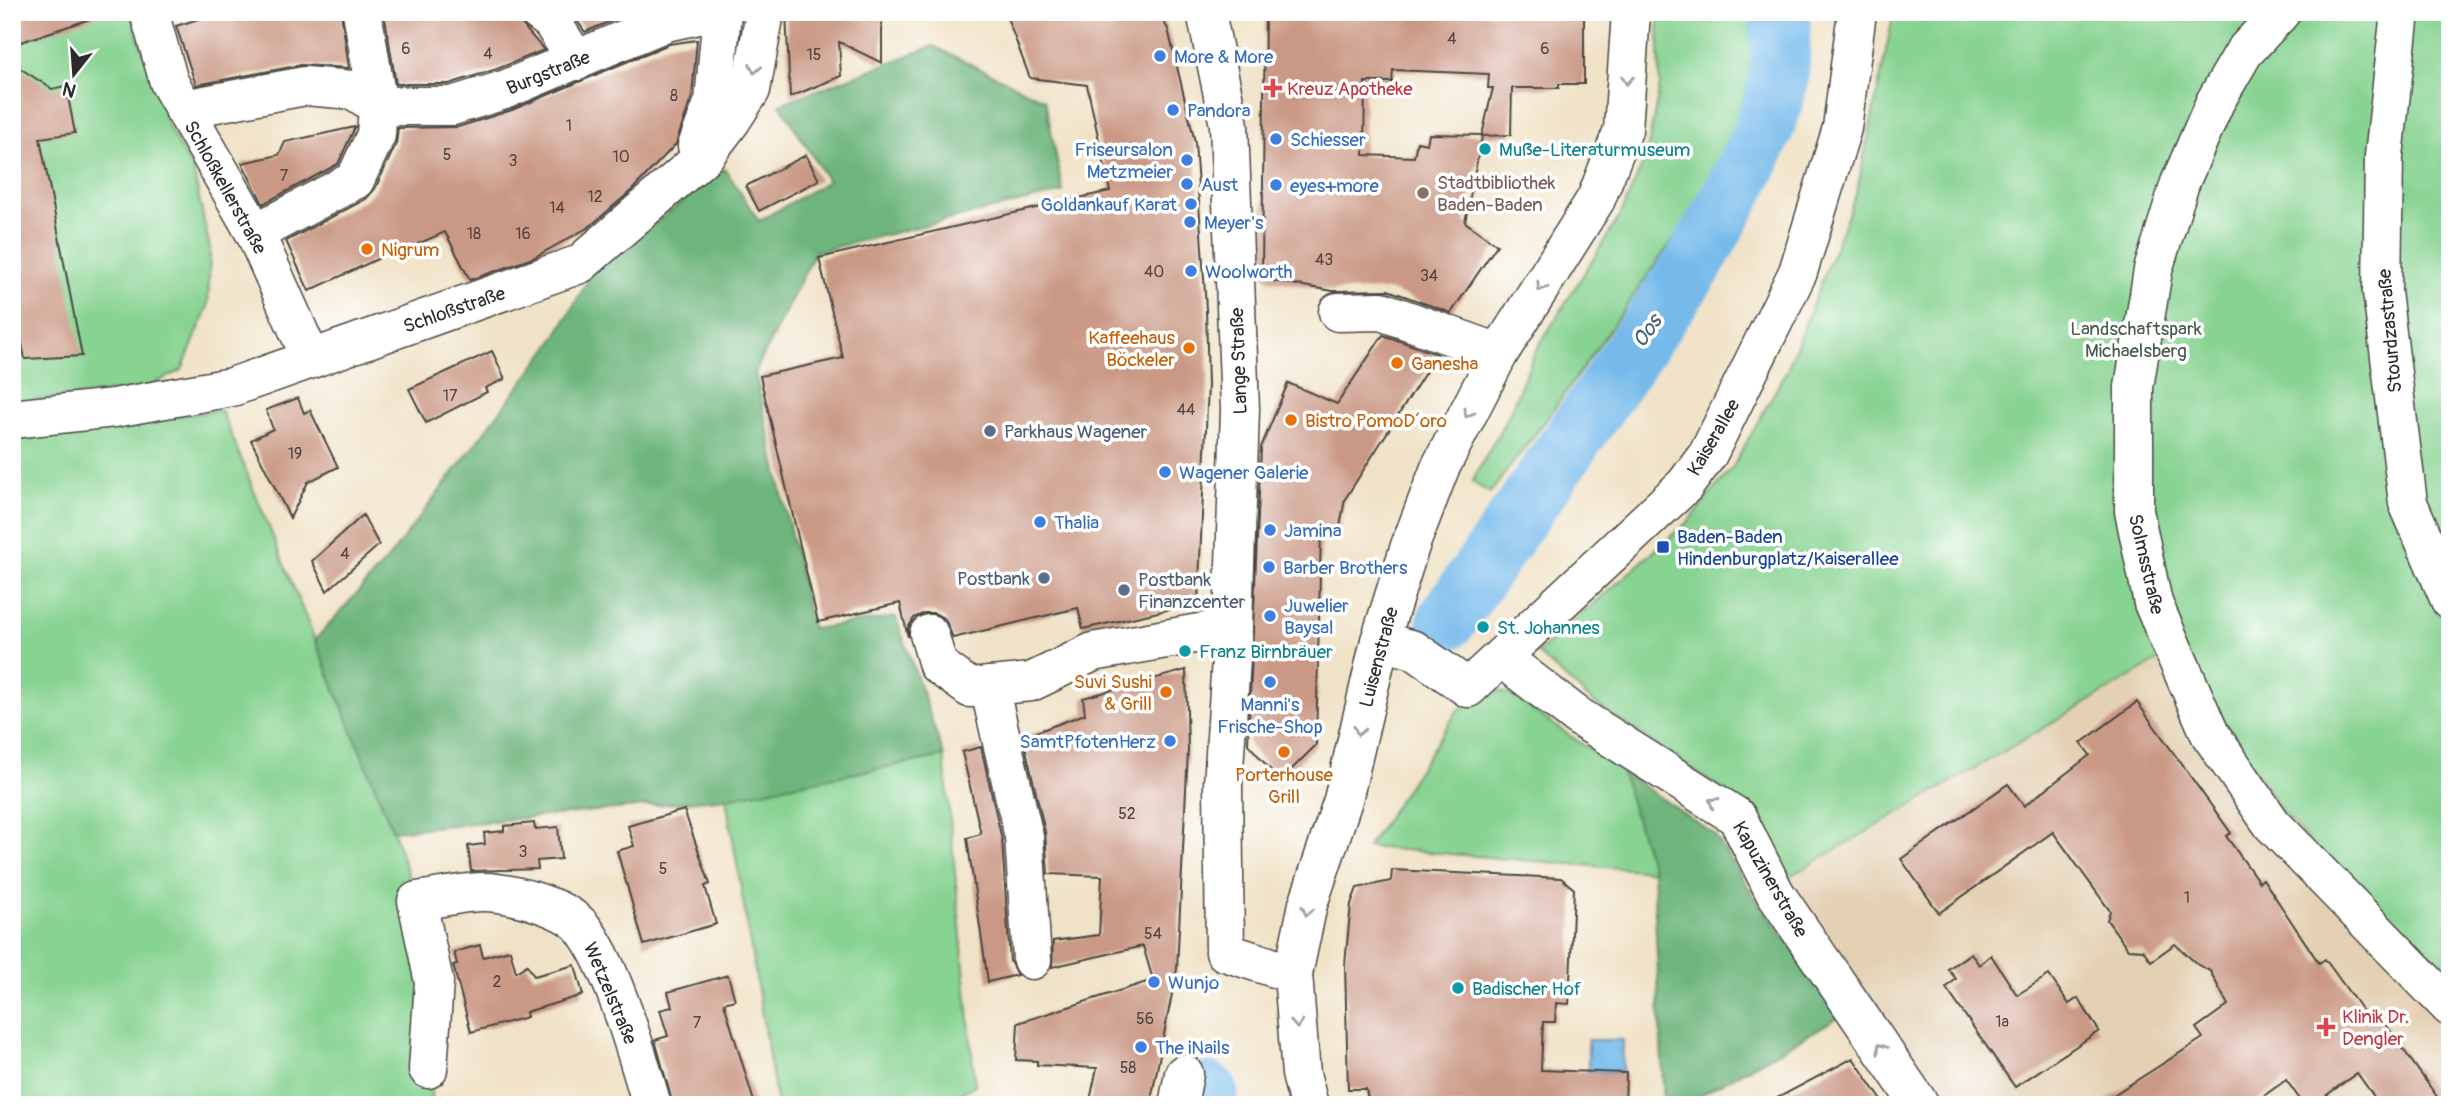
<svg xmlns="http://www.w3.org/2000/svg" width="2462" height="1117" font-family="Pangolin,sans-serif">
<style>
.built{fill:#e4d1b4}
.green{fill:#87d391;stroke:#597f5e;stroke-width:2}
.forest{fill:#6db57b;stroke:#4c7053;stroke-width:2}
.water{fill:#75baeb;stroke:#50728b;stroke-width:2}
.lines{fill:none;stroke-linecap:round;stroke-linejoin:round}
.river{stroke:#75baeb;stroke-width:60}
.building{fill:#ca9985;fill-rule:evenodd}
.minor-casing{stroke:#494642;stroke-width:41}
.minor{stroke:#fff;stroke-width:38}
.oneway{stroke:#a0a0a0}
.shop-dot{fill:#3f7fe0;stroke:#fff;stroke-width:2.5}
.health-dot{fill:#e0444e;stroke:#fff;stroke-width:2.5}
.culture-dot{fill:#0f9aa8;stroke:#fff;stroke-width:2.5}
.education-dot{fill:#8d6e63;stroke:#fff;stroke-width:2.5}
.food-dot{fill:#e8710a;stroke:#fff;stroke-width:2.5}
.service-dot{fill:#5c6f8a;stroke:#fff;stroke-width:2.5}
.transit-dot{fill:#1a4fb4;stroke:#fff;stroke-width:2.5}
.labels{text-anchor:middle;stroke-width:7;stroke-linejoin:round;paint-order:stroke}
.number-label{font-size:16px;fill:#534642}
.shop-label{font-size:19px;fill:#366cbe;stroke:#fff;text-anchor:start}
.street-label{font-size:19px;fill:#2b2b2b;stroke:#fff}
.health-label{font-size:19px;fill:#be3a42;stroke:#fff;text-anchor:start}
.culture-label{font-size:19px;fill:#0d838f;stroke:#fff;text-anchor:start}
.education-label{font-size:19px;fill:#785e54;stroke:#fff;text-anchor:start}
.food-label{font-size:19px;fill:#c56008;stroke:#fff;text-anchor:start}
.park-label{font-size:19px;fill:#475d4a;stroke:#fff}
.service-label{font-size:19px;fill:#4e5e75;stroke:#fff;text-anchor:start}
.transit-label{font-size:19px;fill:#164399;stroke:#fff;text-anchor:start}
.water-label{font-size:21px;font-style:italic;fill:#455d6e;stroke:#fff}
</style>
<rect width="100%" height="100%" fill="#fff"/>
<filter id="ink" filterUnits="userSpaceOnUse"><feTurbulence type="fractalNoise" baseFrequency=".0143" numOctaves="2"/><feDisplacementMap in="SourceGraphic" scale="14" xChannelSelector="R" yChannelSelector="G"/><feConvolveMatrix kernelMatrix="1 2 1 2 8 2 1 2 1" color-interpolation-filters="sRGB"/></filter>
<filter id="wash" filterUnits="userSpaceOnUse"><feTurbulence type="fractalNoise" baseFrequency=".00686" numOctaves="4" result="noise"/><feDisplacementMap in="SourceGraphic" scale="28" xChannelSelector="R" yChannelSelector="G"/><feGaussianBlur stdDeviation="1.57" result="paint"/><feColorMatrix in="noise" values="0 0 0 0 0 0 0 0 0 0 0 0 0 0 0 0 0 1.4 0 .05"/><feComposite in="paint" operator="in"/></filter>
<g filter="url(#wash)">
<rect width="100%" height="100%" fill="#f0e2c6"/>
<path class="built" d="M2177,652L2450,997V1105H1907L1784,882Z"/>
<g class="green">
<path d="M12,12H130L169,128L193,170L210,249L208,306L182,370L143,389L12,403Z"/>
<path d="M1658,12H1750L1755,74L1706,193L1546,420L1490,493L1472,482L1509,414L1535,352L1620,216L1646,157L1660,85Z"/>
<path d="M1894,12H2450V992L2283,813L2177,650L1784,880L1733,797L1593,702L1537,653L1690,520L1734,465L1787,370L1857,191Z"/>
<path d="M221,410L393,831L417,901L432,1105H12V433L64,432Z"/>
<path d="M1495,690L1509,694L1621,771L1653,871L1368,847L1458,710Z"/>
<path d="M944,756L975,1085L941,1105H777L726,798Z"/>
</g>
<g class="forest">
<path d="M933,46L1045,100L1063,192L815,252L755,372L812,629L896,617L944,756L726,798L393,831L315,640L387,560L552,343L594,270L725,169L759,221L828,181L780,104Z"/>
<path d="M1621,771L1714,834L1758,902L1843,1015L1683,1105H1664L1653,871Z"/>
</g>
<path class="water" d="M1588,1040H1623L1622,1072H1588Z"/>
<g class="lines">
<g class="river">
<path d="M1447,620L1691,268C1719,218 1759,153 1774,98C1782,70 1781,41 1780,12"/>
<path d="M1208,1105V1092"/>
</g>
</g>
<g id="blocks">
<g class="building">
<path d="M12,12H95L96,17L12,45Z"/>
<path d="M221,12H341L349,68L301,65L196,85L176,26Z"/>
<path d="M384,12H518L519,21L544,50L497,69L449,84H396Z"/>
<path d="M571,12H632L585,32Z"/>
<path d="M786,12L882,15V63L839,42L841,76L790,97Z"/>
<path d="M1005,12H1158L1168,29L1195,142L1206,309L1208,385L1198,603L1083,629L1078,608L953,638L945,619L934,613H924L914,618L908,628V637L900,603L818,622L760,376L843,358L819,258L1110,191L1087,85L1030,78Z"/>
<path d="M1265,12L1584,14V84H1559V88H1512L1511,135L1482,136L1465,222L1497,245L1451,313L1388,290L1333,291L1268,280L1262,271ZM1393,70L1489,74L1488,88H1493L1482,135L1429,134L1427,144L1417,142L1414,157L1364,155L1365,82H1392Z"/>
<path d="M697,40L692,96L676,144L631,191L589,227L533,258L470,280L445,232L402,251L401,248L309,291L286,241L366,199L375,189L396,144L398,128L458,127L512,110L669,44Z"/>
<path d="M12,63L52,89L66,86L75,133L40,138L82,356L25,359L12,294Z"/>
<path d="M355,127L338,164L263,204L242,163L279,155L285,142Z"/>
<path d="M806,155L819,180L759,211L746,186Z"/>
<path d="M1383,335L1437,354L1345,499L1339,532L1321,531L1316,745L1280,781L1248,744L1261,447L1288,383L1337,404Z"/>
<path d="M492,351L505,379L485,388L487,392L426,423L409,389Z"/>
<path d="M298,398L304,413L310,410L338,467L308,482L290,518L251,440L273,429L266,410Z"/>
<path d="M363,515L379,545L327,591L312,561Z"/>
<path d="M1186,670L1188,750L1177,969L1150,1105H1089L1097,1068L1037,1065V1061L1016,1060L1018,1023L1153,980L1143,946L1052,967L1053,941L1099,935L1102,876L1048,874L1045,832L1023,737L1085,714L1083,698Z"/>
<path d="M2137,702L2231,833L2226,836L2259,882L2263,879L2319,963L2325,959L2369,1020L2378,1014L2443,1105H2380L2357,1073L2313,1105H2304L2286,1080L2251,1105H2098L2203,1038L2196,1028L2228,1005L2210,971L2198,965L2175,944L2151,961L2143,950L2128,949L2107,920L2110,911L2053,832L1939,913L1901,859L2008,784L2024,806L2090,755L2081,743Z"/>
<path d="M981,747L1002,840L1010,961L1017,975L988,982L967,838L981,834L962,752Z"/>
<path d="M684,810L710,884L705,886L716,924L644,945L617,851L634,846L628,826Z"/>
<path d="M534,823L535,829L558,827L561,859L537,861L538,869L471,871L468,846L485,844L484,833L504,831V826Z"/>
<path d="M1392,870L1561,878L1574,889L1569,1004L1556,1003L1555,1022H1543L1541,1070L1626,1073L1625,1105H1369L1366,1089H1348L1345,964L1351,904L1357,888L1391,881Z"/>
<path d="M480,945L483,957L510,950L516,972L527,965L534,976L575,965L583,995L526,1012L527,1017L471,1032L453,965L457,964L454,952Z"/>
<path d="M1971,953L1979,965L1991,955L2017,995L2049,975L2069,1004L2078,998L2099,1031L2015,1087L1946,988L1956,979L1948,969Z"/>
<path d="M728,975L735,1000L724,1003L755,1105H673L655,1040L668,1036L660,1010L672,1007L668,992Z"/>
<path d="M1853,1058L1885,1105H1764Z"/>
</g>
</g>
</g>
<g filter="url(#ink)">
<use href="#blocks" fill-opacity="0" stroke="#494642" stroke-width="2"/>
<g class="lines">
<g class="minor-casing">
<g id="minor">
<path d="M149,12L169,82L255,233L311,359"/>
<path d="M539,12L551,21L577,61"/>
<path d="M1206,12L1229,125L1240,409L1233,627L1223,785L1225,952L1293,974"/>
<path d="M2281,12L2244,52L2215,102L2180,183L2153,270L2134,387V511L2153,603L2210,734L2272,824L2450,1007"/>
<path d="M2400,12L2384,156L2382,292L2408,503L2450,600"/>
<path d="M184,109L305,86L353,90L378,106H452L504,90L666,22L713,12"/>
<path d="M697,146L714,101L722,12"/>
<path d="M255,233L355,180L376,135L378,106L362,12"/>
<path d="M1338,312L1381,311L1499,353"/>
<path d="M12,419L114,408L232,387L580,264L705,155L731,121L751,90L765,12"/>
<path d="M929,634L938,665L970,688L1031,682L1093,652L1233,627"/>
<path d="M1380,641L1414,650L1468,688L1685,485L1708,454L1798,272L1842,128L1857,12"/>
<path d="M1502,658L1576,715L1737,817L1775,893L1920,1105"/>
<path d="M989,686L1024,837L1032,960"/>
<path d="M428,1069L434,982L417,901C442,898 473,889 497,893C521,896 565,908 581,926C613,965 637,1055 652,1105"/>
<path d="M1178,1105L1184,1074"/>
<path d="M1309,1105L1301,1074L1293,974L1308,904L1343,800L1380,641L1410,546L1440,468L1499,353L1596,199L1623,130L1631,12"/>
</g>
</g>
<use href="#minor" class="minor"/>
</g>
<defs><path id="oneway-chevron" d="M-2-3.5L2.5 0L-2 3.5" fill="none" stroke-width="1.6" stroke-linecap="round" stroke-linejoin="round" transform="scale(1.75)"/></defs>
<g class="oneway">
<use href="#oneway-chevron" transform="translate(755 69) rotate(101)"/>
<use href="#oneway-chevron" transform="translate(1627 80) rotate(95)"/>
<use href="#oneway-chevron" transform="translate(1541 287) rotate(122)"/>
<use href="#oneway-chevron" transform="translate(1468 413) rotate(118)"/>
<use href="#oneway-chevron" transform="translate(1359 731) rotate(103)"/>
<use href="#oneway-chevron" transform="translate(1713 802) rotate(-148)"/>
<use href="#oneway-chevron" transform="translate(1307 911) rotate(103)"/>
<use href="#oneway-chevron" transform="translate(1297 1024) rotate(86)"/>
<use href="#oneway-chevron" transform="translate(1881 1048) rotate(-124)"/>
</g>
</g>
<g class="shop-dot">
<circle cx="1160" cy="56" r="7"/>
<circle cx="1173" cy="110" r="7"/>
<circle cx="1276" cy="139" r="7"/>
<circle cx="1187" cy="160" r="7"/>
<circle cx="1187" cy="184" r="7"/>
<circle cx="1276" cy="185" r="7"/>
<circle cx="1191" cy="204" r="7"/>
<circle cx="1190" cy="222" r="7"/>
<circle cx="1191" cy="271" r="7"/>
<circle cx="1165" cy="472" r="7"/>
<circle cx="1040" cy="522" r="7"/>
<circle cx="1270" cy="530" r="7"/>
<circle cx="1269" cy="567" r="7"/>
<circle cx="1270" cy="616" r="7"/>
<circle cx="1270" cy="682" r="7"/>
<circle cx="1170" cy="741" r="7"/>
<circle cx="1154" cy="982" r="7"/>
<circle cx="1141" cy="1047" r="7"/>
</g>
<g class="health-dot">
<path d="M1269.5 77.5h7v7h7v7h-7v7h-7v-7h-7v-7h7z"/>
<path d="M2322.5 1016.5h7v7h7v7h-7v7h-7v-7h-7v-7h7z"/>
</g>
<g class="culture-dot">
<circle cx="1485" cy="149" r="7"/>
<circle cx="1483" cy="627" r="7"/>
<circle cx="1185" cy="651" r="7"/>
<circle cx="1458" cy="988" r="7"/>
</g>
<circle class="education-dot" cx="1423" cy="193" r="7"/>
<g class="food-dot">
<circle cx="367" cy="249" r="7"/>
<circle cx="1189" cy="348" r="7"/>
<circle cx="1397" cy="363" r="7"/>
<circle cx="1291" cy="420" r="7"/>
<circle cx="1166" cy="692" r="7"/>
<circle cx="1284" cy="752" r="7"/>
</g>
<g class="service-dot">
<circle cx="990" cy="431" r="7"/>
<circle cx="1044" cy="578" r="7"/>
<circle cx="1124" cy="590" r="7"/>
</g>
<rect class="transit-dot" x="1656" y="540" width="14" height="14" rx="3.5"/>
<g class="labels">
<g class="number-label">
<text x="1452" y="44">4</text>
<text x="406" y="54">6</text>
<text x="1545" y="54">6</text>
<text x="488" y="59">4</text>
<text x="814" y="60">15</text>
<text x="674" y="101">8</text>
<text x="569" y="131">1</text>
<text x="447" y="160">5</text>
<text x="621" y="162">10</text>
<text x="513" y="166">3</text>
<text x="284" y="181">7</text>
<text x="595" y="202">12</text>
<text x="557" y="213">14</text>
<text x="474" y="239">18</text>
<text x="523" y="239">16</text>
<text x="1324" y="265">43</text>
<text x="1154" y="277">40</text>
<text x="1429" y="281">34</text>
<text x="450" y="401">17</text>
<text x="1186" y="415">44</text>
<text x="295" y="459">19</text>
<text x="345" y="559">4</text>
<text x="1127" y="819">52</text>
<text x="523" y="857">3</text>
<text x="663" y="874">5</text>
<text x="2187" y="903">1</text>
<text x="1153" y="939">54</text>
<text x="497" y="987">2</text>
<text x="1145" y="1024">56</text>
<text x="2002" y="1027">1a</text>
<text x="697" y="1028">7</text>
<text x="1128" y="1073">58</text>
</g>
<g class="shop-label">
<text x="1174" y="63">More &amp; More</text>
<text x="1187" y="117">Pandora</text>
<text x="1290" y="146">Schiesser</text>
<text x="1173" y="156" text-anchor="end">Friseursalon<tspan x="1173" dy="22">Metzmeier</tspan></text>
<text x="1201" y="191">Aust</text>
<text x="1290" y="192">eyes+more</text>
<text x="1177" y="211" text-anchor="end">Goldankauf Karat</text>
<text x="1204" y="229">Meyer's</text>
<text x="1205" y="278">Woolworth</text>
<text x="1179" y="479">Wagener Galerie</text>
<text x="1054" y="529">Thalia</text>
<text x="1284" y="537">Jamina</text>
<text x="1283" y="574">Barber Brothers</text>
<text x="1284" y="612">Juwelier<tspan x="1284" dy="22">Baysal</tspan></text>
<text x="1270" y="711" text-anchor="middle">Manni's<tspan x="1270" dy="22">Frische-Shop</tspan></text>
<text x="1156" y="748" text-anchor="end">SamtPfotenHerz</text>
<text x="1168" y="989">Wunjo</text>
<text x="1155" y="1054">The iNails</text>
</g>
<g class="street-label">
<text transform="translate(548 72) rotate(-22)" y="7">Burgstraße</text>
<text transform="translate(226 187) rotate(61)" y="7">Schloßkellerstraße</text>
<text transform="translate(454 309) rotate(-19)" y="7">Schloßstraße</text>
<text transform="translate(2389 331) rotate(-95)" y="7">Stourdzastraße</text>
<text transform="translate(1238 361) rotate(-92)" y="7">Lange Straße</text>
<text transform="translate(1713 437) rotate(-60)" y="7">Kaiserallee</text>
<text transform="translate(2147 564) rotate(77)" y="7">Solmsstraße</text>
<text transform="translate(1378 657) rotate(-75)" y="7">Luisenstraße</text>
<text transform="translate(1771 879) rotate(60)" y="7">Kapuzinerstraße</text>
<text transform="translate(611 993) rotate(67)" y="7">Wetzelstraße</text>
</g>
<g class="health-label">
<text x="1287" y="95">Kreuz Apotheke</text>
<text x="2342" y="1023">Klinik Dr.<tspan x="2342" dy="22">Dengler</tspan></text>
</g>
<g class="culture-label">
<text x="1499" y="156">Muße-Literaturmuseum</text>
<text x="1497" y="634">St. Johannes</text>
<text x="1199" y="658">Franz Birnbräuer</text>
<text x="1472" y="995">Badischer Hof</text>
</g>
<g class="education-label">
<text x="1437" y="189">Stadtbibliothek<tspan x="1437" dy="22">Baden-Baden</tspan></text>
</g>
<g class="food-label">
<text x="381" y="256">Nigrum</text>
<text x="1175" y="344" text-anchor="end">Kaffeehaus<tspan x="1175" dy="22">Böckeler</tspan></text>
<text x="1411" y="370">Ganesha</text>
<text x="1305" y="427">Bistro PomoD´oro</text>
<text x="1152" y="688" text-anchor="end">Suvi Sushi<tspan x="1152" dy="22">&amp; Grill</tspan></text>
<text x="1284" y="781" text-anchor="middle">Porterhouse<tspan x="1284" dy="22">Grill</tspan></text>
</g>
<g class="park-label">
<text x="2136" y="335">Landschaftspark<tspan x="2136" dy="22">Michaelsberg</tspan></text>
</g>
<g class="service-label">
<text x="1004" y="438">Parkhaus Wagener</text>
<text x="1030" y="585" text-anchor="end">Postbank</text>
<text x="1138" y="586">Postbank<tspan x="1138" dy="22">Finanzcenter</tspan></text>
</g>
<g class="transit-label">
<text x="1677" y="543">Baden-Baden<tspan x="1677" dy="22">Hindenburgplatz/Kaiserallee</tspan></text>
</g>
<g class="water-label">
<text transform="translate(1647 331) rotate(-55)" y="7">Oos</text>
</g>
</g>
<rect width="2462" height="1117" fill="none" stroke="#fff" stroke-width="42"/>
<g transform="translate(74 74) rotate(197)" stroke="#ffffff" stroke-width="5" paint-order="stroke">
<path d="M0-5L12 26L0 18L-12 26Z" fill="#2b2b2b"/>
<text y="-10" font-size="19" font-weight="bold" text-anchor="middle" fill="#2b2b2b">N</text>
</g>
</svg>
